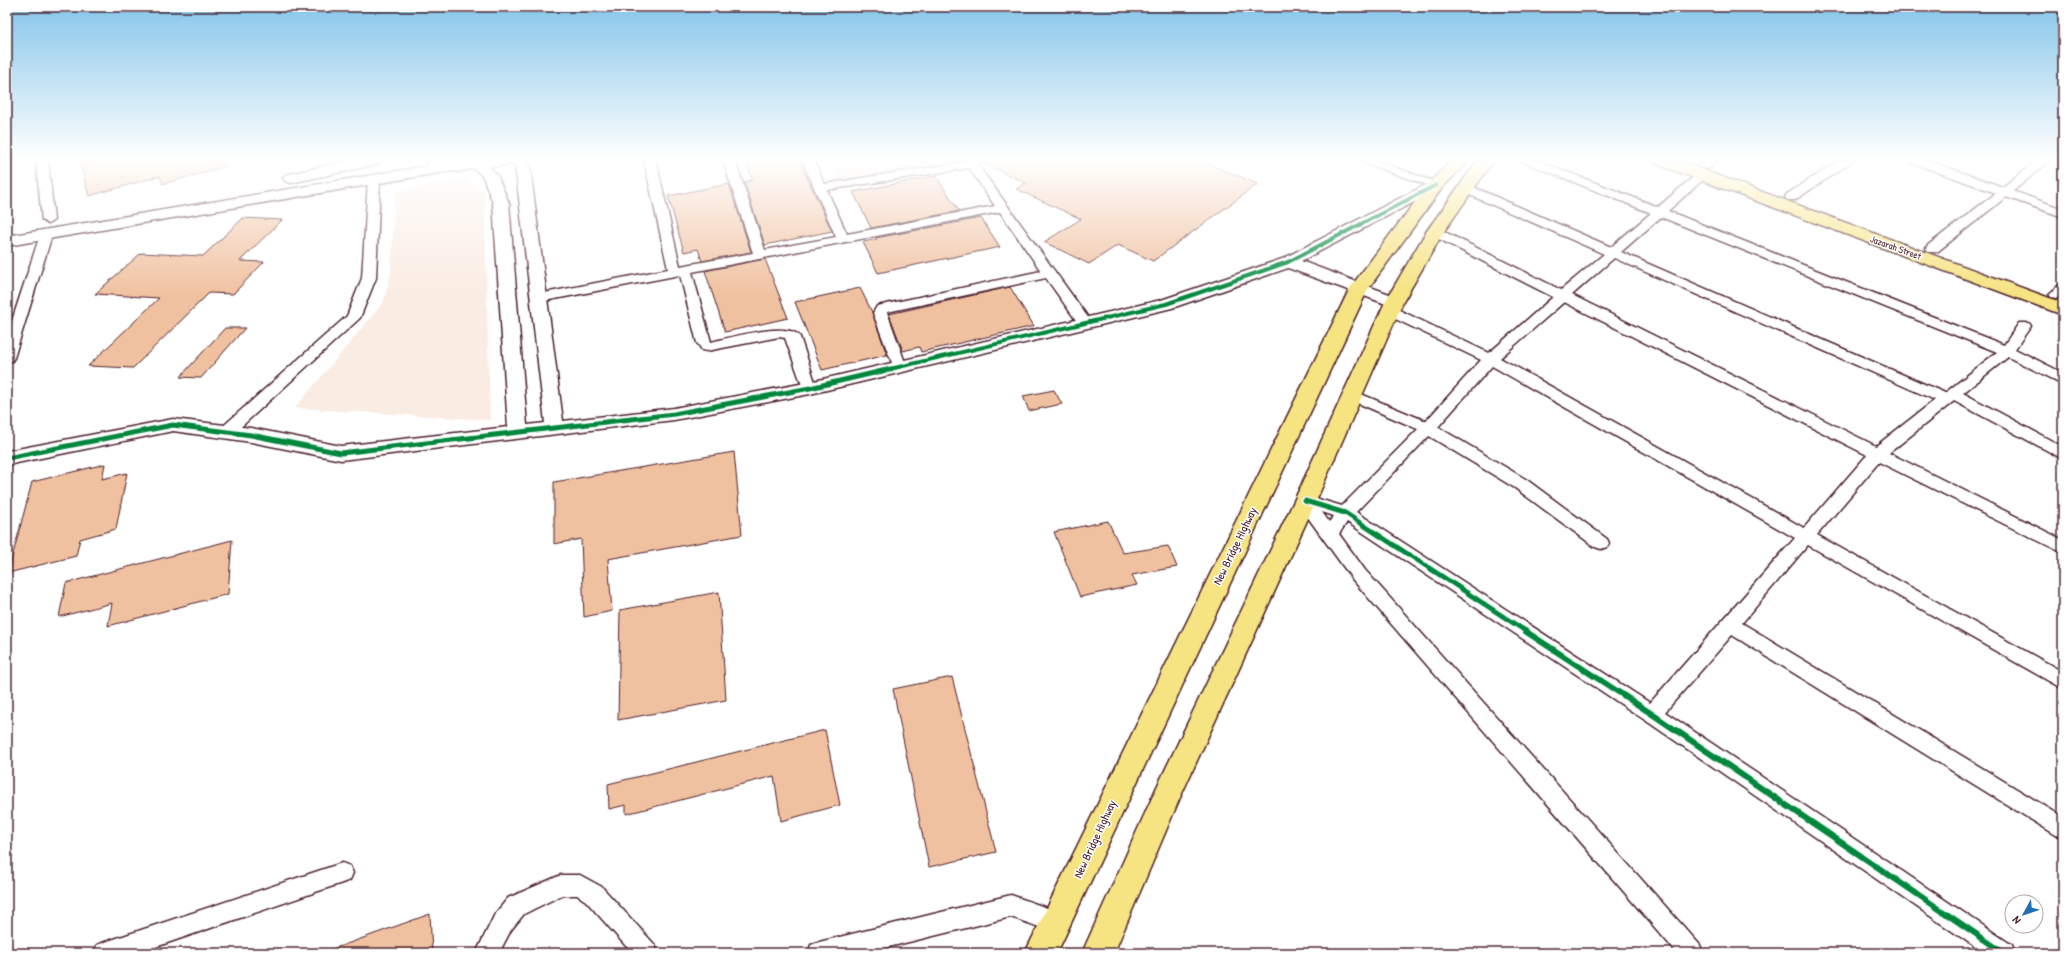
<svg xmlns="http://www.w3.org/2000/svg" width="2070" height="960" font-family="'Patrick Hand',sans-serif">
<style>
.built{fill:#faece2}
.building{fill:#f0c1a0;stroke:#4a1f2b}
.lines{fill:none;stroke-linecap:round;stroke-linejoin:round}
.service-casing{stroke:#4a1f2b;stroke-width:9}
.minor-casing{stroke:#4a1f2b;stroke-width:3}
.tertiary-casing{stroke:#4a1f2b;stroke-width:3}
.secondary-casing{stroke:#4a1f2b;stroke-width:3}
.primary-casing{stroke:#4a1f2b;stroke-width:3}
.service{stroke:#fff;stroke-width:6}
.minor{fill:#fff;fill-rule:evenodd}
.tertiary{fill:#fff;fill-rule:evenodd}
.secondary{fill:#fff;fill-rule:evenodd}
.primary{fill:#f6e381;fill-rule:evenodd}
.cycleway-far2-casing{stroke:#fff;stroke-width:6}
.cycleway-far1-casing{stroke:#fff;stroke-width:8}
.cycleway-casing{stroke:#fff;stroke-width:9}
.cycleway-far2{stroke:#00873e;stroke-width:4}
.cycleway-far1{stroke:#00873e;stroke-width:5}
.cycleway{stroke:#00873e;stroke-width:6}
.labels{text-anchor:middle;stroke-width:3;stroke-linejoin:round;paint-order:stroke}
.far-street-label{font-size:10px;fill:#4a1f2b;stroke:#fff}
.street-label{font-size:12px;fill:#4a1f2b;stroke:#fff}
</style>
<rect width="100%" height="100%" fill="#fff"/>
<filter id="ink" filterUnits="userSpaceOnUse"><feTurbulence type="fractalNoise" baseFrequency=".025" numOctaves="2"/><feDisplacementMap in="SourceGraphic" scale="8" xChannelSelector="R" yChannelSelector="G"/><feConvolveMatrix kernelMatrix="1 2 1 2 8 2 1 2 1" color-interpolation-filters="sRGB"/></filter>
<g filter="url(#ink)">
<g class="built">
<path d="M829,160H934L937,166L840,182Z"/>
<path d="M466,180L484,190L490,420L295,408L384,302L391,271L395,192Z"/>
</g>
<g class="building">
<path d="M79,160H228L229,165L163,184L160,176L89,196Z"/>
<path d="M745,160H799L832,231L765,245L744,182L753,180Z"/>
<path d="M985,160H1198L1258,184L1153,261L1118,245L1089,264L1044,242L1081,219L1016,189L1026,183L983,163Z"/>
<path d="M936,176L959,211L871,228L853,192Z"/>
<path d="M729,184L751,252L702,261L698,249L684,252L668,196Z"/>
<path d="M243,218L282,220L240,261L264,262L233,294L209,293L133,368L88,366L159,298L95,294L141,253L203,256Z"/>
<path d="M981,218L1000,247L878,273L863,242L877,239L876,238Z"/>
<path d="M765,259L788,318L725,332L705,271Z"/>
<path d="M1010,287L1034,326L921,352L919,347L903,351L889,314Z"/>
<path d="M860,288L872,312L887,355L822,370L795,302Z"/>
<path d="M225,328H245L201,378L180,377Z"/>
<path d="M1054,390L1062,404L1029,411L1023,396Z"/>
<path d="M734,452L742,535L608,559L612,611L584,617L581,539L554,544V482Z"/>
<path d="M105,464L102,479L127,473L116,529L80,539L76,556L8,573L32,482Z"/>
<path d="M1108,521L1123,553L1168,546L1177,567L1132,575L1137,585L1080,597L1054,532Z"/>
<path d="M232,540L228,594L108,626L112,603L59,617L66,583Z"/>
<path d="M719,592L726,700L618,720L620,610Z"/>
<path d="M952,677L996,852L929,867L893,689Z"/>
<path d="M825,730L840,805L781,821L774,776L626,814V805L609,809L608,784Z"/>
<path d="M430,914L432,953H327V951Z"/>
</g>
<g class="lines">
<g class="service-casing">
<path id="service" d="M1365,160L1436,185"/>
</g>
<g class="minor-casing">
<g id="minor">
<path d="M36,160H48L54,220L48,224L42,220Z"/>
<path d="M644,160H656L680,266L753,253L723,160H735L765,250L836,237L802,160H814L824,184L964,162L963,160H984L978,165L1092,323L1090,326H1080L1046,278L887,312L907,368L905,371H895L873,313L877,306L1041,271L1000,212L692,272L711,342C729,338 789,320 800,337L817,388L815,391H805L803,388L785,338L779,337L707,351L702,350L697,343L680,275L539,302L534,301L532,298L539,294L668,269ZM969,168L995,206L847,234L827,190Z"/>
<path d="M1519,160H1536L1658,207L1698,173H1706L1708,175L1706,177L1668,211L2004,345L2019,323H2029L2031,326L2015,349L2063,373V384L2008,357L1963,393L2063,447V459L1954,401L1889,453L2063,540V553L1879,462L1817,535L2063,672V689L1808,545L1742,623L2063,817V838L2056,835L1732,635L1665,712L2012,945L2015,953H1984L1645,720L1347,522L1339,534L1365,570L1700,945L1703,953H1677L1353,580L1299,505L1297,501L1299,497L1305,495L1342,506L1418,429L1346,398L1344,395L1346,392H1356L1426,421L1481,360L1385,314L1383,311L1385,308H1395L1489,353L1553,297L1431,235L1429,232L1431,229H1439L1561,290L1604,254L1463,192L1461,189L1463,186H1471L1611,247L1651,213ZM1661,217L1997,352L1945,393L1621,252ZM1614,258L1935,400L1876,446L1572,295ZM1564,302L1867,455L1804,528L1500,358ZM1492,366L1795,538L1650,703L1356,512L1429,436L1515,488L1595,547L1601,549L1607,547L1609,543L1607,539L1527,480L1438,427ZM1322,512L1334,516L1329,522Z"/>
<path d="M1704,160H1717L1709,168L1705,169L1699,166Z"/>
<path d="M1840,160H1854L1795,200H1787L1785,197L1787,194Z"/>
<path d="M1908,160H1926L2003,187L2037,160H2051L2013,191L2063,209V217L2006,197L1937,252H1927L1926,249L1927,246L1996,193L1910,162Z"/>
<path d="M374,175L380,179L376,278L360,318L231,436L226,437L221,436L218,432L221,428L347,316L362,278L368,179Z"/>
<path d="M46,231L52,235L14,358L12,361L7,363V336L40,235Z"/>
<path d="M2063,285V295L2056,298L2051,297L2049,294L2058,286Z"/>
<path d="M342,863L350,866L353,873L350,880L342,883L138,953H94L97,945L105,942Z"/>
<path d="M561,875H580L602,887L655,945L658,953H632L586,901L577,895H562L524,914L511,930L499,953H476L495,914L508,898Z"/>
<path d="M1011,895L1064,914L1067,922L1064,930L1056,933L1011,917L864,953H808L811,945L819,942Z"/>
</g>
</g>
<g class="tertiary-casing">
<path id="tertiary" d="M474,160H529L563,421L674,408L810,382L1161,300L1282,259L1431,182H1441L1443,185L1441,188L1301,261L1400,298L1402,302L1400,306L1394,307L1288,268L1172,308L810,394L674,420L341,460L251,442L173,431L7,465V451L173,419L251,428L341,446L508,427L493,203L483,177L470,164ZM515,164L545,423L527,425L509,203L497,175L489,167Z"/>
</g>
<g class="secondary-casing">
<g id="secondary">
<path d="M350,160H382L380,163L374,165L291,183L285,181L283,178L285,175Z"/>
<path d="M434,160C455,161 475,160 497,160L495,163L458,172L451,171L7,246V236L427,166L428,162Z"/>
</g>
</g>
<g class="primary-casing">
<g id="primary">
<path d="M1452,160H1469L1442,188L1368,289L1057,953H1025L1350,288L1430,182Z"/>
<path d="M1478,160H1494L1443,233L1403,302L1316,501L1179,800L1114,953H1082L1155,791L1294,501L1385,302L1426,232Z"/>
<path d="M1652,160H1676L2063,303V315L1654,163Z"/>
</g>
</g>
<use href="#service" class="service"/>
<use href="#minor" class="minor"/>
<use href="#tertiary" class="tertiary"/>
<use href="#secondary" class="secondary"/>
<use href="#primary" class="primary"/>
<g class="cycleway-far2-casing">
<path id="cycleway-far2" d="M886,370L1166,304L1288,262L1436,185"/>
</g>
<g class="cycleway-far1-casing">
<g id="cycleway-far1">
<path d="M7,458L173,425L251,435L341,453L674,414L810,388L891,369"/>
<path d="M1305,501L1345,513L1527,632"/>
</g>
</g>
<g class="cycleway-casing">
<path id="cycleway" d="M1525,631L1652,714L2004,953"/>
</g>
<use href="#cycleway-far2" class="cycleway-far2"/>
<use href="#cycleway-far1" class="cycleway-far1"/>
<use href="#cycleway" class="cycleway"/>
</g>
</g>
<linearGradient id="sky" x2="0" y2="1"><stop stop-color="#85c5ea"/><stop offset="0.54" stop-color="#fff"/><stop offset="1" stop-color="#fff" stop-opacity="0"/></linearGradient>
<rect width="2070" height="295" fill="url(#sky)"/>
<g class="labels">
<g class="far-street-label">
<text transform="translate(1896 247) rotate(20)" y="4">Jazarah Street</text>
</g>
<g class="street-label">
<text transform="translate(1235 546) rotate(-64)" y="4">New Bridge Highway</text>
<text transform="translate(1095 839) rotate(-65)" y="4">New Bridge Highway</text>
</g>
</g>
<rect width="2070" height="960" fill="none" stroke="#fff" stroke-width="24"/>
<rect x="12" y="12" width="2046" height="936" fill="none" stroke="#4a1f2b" stroke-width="1.5" filter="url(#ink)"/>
<g transform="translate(2024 914) rotate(230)"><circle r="19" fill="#ffffff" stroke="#b7a5aa"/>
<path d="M0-3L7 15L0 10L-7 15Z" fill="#1f6fb2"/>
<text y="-6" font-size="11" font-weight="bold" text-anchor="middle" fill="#4a1f2b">N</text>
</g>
</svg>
